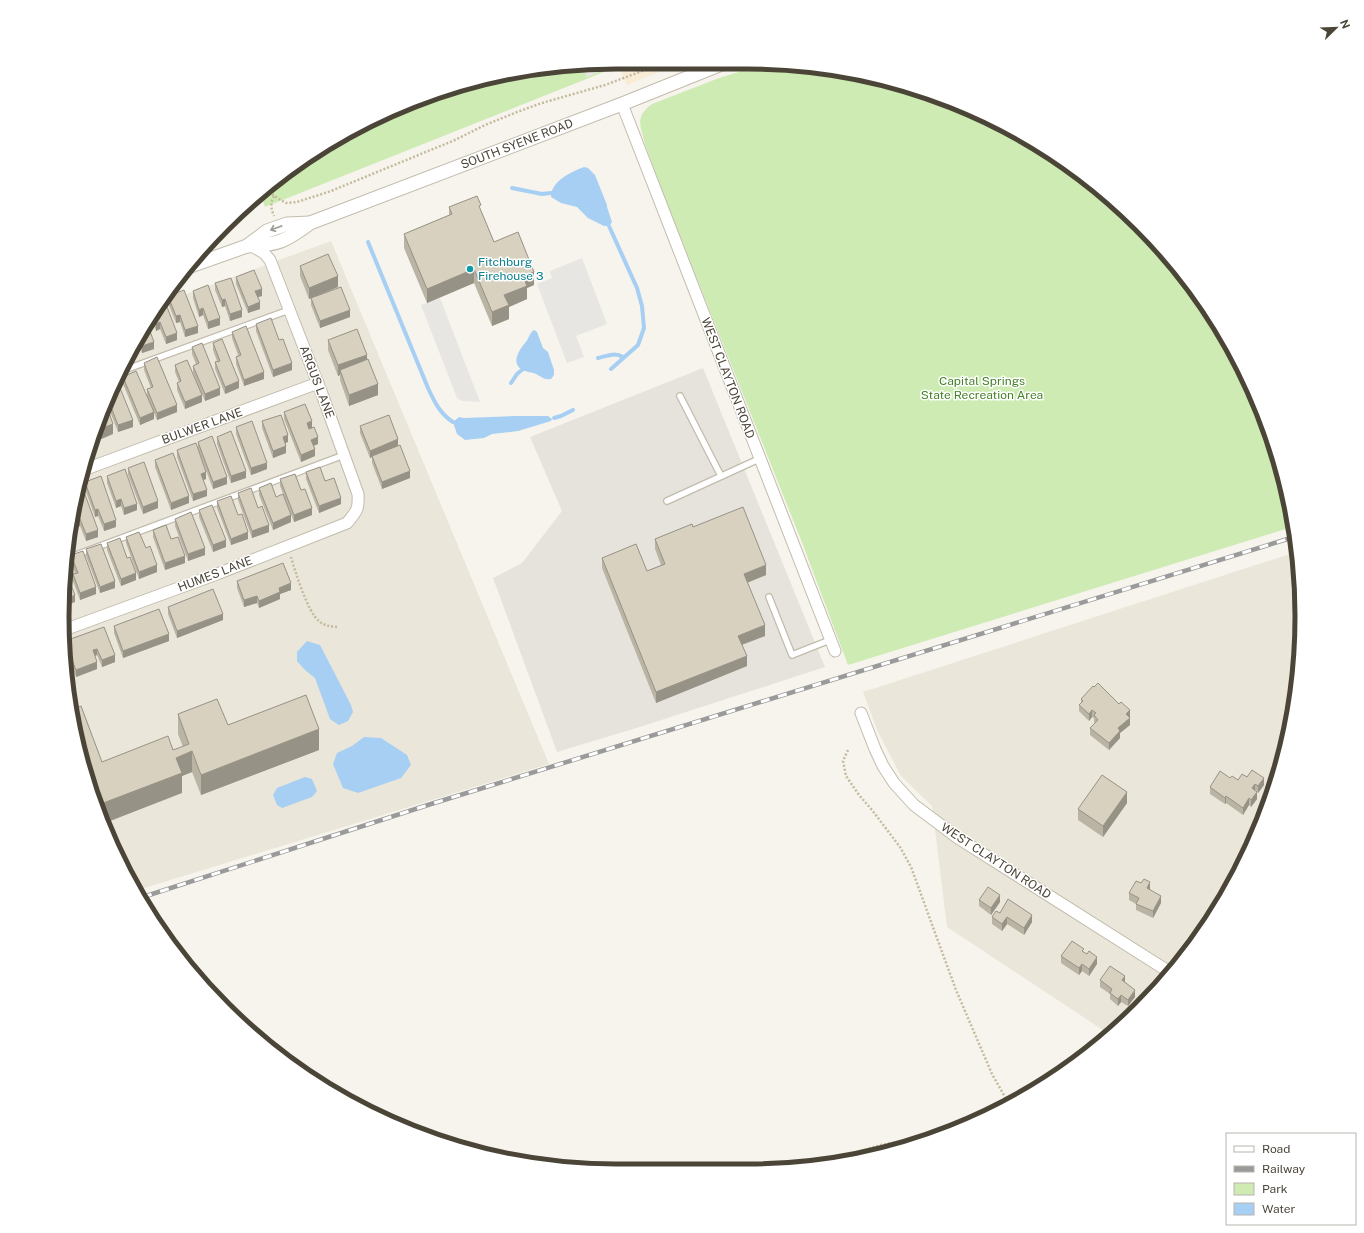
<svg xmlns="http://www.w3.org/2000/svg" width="1364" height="1233" font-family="'Public Sans',sans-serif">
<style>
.residential{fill:#eae6d9}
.commercial{fill:#f8ecd7}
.industrial{fill:#e6e3dd}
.green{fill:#ceebb4}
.parking{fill:#e8e6e3}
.water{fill:#a7cff4}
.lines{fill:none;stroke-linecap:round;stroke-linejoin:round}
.stream{stroke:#a7cff4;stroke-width:4}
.service-casing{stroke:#c2bcad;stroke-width:8}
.minor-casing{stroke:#c2bcad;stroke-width:13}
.tertiary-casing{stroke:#c2bcad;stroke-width:15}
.path{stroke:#c5ba9e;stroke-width:2.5;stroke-dasharray:2 2;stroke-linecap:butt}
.service{stroke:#fff;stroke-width:5.5}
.minor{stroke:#fff;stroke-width:11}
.tertiary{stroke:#fff;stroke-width:13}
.rail-casing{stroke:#9a9a9a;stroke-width:4.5}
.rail{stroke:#fff;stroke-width:3;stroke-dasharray:9;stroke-linecap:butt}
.wall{fill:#bab4a5}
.shaded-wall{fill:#979286}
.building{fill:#d8d1c0;stroke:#979286}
.oneway{stroke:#9c9992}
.culture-dot{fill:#0f9aa8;stroke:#fff;stroke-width:1.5}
.labels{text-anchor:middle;stroke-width:3;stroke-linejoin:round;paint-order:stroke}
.street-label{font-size:12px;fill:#4b4538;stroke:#fff}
.culture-label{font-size:12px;fill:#0d838f;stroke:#fff;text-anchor:start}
.park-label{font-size:12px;fill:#448128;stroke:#fff}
.rim{fill:none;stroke:#4b4538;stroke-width:5}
</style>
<rect width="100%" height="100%" fill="#f6f4ec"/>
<g class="residential">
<path d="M331,241L549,764L138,890L119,862L81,760L62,617L73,508L119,371L162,303Z"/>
<path d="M1296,552L1301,580L1297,689L1272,795L1228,894L1164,982L1109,1034L947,927L932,806L901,776L878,732L863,692Z"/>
</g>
<path class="commercial" d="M617,62H685L627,85Z"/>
<path class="industrial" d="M703,368L825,667L643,726L557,752L493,578L522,563L562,511L530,437Z"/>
<g class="green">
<path d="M616,62L619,66L265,207L261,195L279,177L371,119L508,73Z"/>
<path d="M772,63H784L855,73L959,104L1025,136L1113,200L1188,279L1245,371L1283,473L1292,527L848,665L803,545L663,193L645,144L641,129L640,121L642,114L647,108L652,104L719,78L758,66Z"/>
</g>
<g class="parking">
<path d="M608,63L610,67L587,77L581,65Z"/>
<path d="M582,258L607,324L576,336L584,357L567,363L537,284L552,278L550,271Z"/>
<path d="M440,298L480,402L462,401L457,398L421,305Z"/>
</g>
<g class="water">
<path d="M584,167L588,168L595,175L607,205V207L612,222L609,226H604L588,218L577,207L561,203L551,197C551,181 571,172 584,167Z"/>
<path d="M534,330L537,332L543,348L548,352L554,370V375L551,379C544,380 542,377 536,374C531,372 525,372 521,369C511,362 520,349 525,343C529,339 529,333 534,330Z"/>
<path d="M516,416H548L552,419L551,421L518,431L492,434L484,438L465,440L457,434L453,422L459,417L464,418Z"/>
<path d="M307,641L320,645L351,705L353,712L348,721L339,725L330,719L315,678L305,670L297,661V652Z"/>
<path d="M364,737L381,738L407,755L411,765L401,778L358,793L343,788L333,764L337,753L352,746Z"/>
<path d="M305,777L312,779L317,791L312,797L282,808L277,805L273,795L277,788Z"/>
</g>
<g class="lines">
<g class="stream">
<path d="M512,188L542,194L551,193"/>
<path d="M609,226L637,288L642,306L644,328L638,345L611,369"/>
<path d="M368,242L428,388C434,401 440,414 453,422"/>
<path d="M598,358C606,356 615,352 623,357"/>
<path d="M511,383L517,374L523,369"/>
<path d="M554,418L561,416L573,410"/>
</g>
<g class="service-casing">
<g id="service">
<path d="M119,372L289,310"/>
<path d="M680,396L721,476"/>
<path d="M667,501L759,459"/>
<path d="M68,558L344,455"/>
<path d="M769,597L792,655L830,640"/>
</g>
</g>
<g class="minor-casing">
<g id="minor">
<path d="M622,104L835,651"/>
<path d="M86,469L318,383"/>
<path d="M64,630L217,574L347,523C357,511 359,509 358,494L322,394L270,260L264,253L252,246"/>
<path d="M861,713L875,749L883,766L894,783L914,805L958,838L1171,973"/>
</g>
</g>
<g class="tertiary-casing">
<g id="tertiary">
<path d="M247,246C278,245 286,241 310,223L622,104L724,63"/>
<path d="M188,267L247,246L267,231L287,224L310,223"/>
</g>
</g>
<g class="path">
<path d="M267,188L274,196L286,203L297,202L331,191L455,140L485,125L517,112L542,103L605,85L666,62"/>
<path d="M274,196C270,203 271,209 274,216"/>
<path d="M291,557C295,571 308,613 319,621C324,626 330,626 337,627"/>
<path d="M848,750L843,761L846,776L859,795L872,810L900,847L911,867L956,990L992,1074L1009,1104"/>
<path d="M819,1164L881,1145L904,1141L953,1129"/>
</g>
<use href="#service" class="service"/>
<use href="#minor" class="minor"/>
<use href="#tertiary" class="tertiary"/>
<g class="rail-casing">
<path id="rail" d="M143,897L431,804L1294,537"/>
</g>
<use href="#rail" class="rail"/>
</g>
<g class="wall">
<path d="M449,207L481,211L494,242L534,285L527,288V299L509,307V319L492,326L474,283L427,303L404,248V234L449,215Z"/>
<path d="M300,266L338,287L309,299L300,276Z"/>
<path d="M236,277L262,296L258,297L260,309L248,313L236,284Z"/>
<path d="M215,283L242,317L230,321L225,306L222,307L215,290Z"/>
<path d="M193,291L220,325L208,329L203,315L199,317L193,298Z"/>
<path d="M168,296L198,333L185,337L180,322L176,323L168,303Z"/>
<path d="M311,298L350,317L320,328L311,305Z"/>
<path d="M164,299L177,340L166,344L160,329L156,331L152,319Z"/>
<path d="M256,324L279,340L292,370L273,377L256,331Z"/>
<path d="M148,326L154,349L142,353L138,341Z"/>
<path d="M232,332L264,379L244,386L236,364V357L238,355L232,338Z"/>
<path d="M328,340L367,360L378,395L349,406L340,380V375L338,376L328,350Z"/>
<path d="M213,343L239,388L225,394L215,369V362L217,361L213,350Z"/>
<path d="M192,347L220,395L205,401L193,373V366L196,364L192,354Z"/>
<path d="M144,363L177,412L157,420L154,413V419L140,425L123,384V377L147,396V389L151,388L144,370Z"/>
<path d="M175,365L202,402L185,409L177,390V383L179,382L175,372Z"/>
<path d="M115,384L133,427L118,432L111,414V407L109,401Z"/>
<path d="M284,412L312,428L318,444L313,446L315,456L301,462L284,419Z"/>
<path d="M262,421L288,442L285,443L286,453L273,458L262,428Z"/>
<path d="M360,426L398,446L410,478L382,489L372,463V457L370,458L360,433Z"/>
<path d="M236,427L267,469L251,475L236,434Z"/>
<path d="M217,437L246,478L231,483L217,444Z"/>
<path d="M198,442L227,484L213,489L198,449Z"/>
<path d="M177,450L206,479L203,480L207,496L193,501L177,457Z"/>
<path d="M155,460L189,503L171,510L155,467Z"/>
<path d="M128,468L158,508L143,514L128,475Z"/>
<path d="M306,472L325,481L341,504L319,513L306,479Z"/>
<path d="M107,476L137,510L124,515L121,506L116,508L107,483Z"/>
<path d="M280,479L301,490L312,515L294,522L280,486Z"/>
<path d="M85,482L116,527L104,531L98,516L95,517L85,489Z"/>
<path d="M259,488L276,497L291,522L273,530L259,495Z"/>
<path d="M238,493L258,508L269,532L252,538L238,500Z"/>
<path d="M217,501L238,515L248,539L231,545L217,508Z"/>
<path d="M73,508L98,537L86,541L80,526L75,528L72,520Z"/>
<path d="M199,510L226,547L213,552L199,517Z"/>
<path d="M175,519L205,555L188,561L175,526Z"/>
<path d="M693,527L766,575L747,583L765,636L742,645L747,666L656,703L602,568V558L647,571L661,565L655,549V539Z"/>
<path d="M153,530L171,539L185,563L165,570L153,537Z"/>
<path d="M126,537L146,548L157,572L139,579L126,543Z"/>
<path d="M107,543L136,580L121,586L107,550Z"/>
<path d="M86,549L115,588L100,593L86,556Z"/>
<path d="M71,555L96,594L80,600L73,581V574L75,573L71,562Z"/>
<path d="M237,581L291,590L280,594V599L259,608L257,603L244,607L237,588Z"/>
<path d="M168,607L223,620L177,638L168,614Z"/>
<path d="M114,626L169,641L123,658L114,633Z"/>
<path d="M104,627L115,662L102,667L97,655L95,656L97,669L76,677L71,665L65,641Z"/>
<path d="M1081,699L1130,717V725L1120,733V738L1109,750L1090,735V728L1095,723L1094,722V718L1092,717L1089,721L1079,711V705L1081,703Z"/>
<path d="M178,714L228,725L319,750L201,795L192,772L182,776V793L102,762L173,750L183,747L178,734Z"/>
<path d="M1247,777L1264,785L1258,793L1257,792V799L1251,807L1249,805L1243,815L1226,803L1225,804L1210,794V787Z"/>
<path d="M1127,803L1103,837L1078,820V809Z"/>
<path d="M1150,889L1161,903L1153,918L1136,910V904L1129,900V893Z"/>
<path d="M979,900L1000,902L991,915L979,906Z"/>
<path d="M1000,913L1032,922L1024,935L1007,924L1002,931L992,924V917Z"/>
<path d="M1084,952L1097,964L1089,976L1082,971L1079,975L1061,963V956Z"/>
<path d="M1100,980L1125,982L1135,997L1128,1006L1121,1002L1118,1006L1110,999V994L1100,987Z"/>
</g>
<g class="shaded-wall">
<path d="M474,269V283L427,303V289Z"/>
<path d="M534,272V285L527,288V299L509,307V319L492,326V312L504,295L523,276Z"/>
<path d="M338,276V287L309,299V288Z"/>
<path d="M262,289V296L255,298V291Z"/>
<path d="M225,299V306L222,307V300Z"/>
<path d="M260,302V309L248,313V307Z"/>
<path d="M203,308V315L199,317V310Z"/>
<path d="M242,310V317L230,321V314Z"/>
<path d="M350,310V317L320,328V321Z"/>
<path d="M180,315V322L176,323V316Z"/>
<path d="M220,318V325L208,329V322Z"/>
<path d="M160,322V329L156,331V324Z"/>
<path d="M198,326V333L185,337V330Z"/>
<path d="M177,333V340L166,344V337Z"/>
<path d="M154,342V349L142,353V346Z"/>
<path d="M130,353V359L126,360Z"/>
<path d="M367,355V365L340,370V375L338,376V365Z"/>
<path d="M292,363V370L273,377V370Z"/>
<path d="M264,372V379L244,386V380Z"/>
<path d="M239,381V388L225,394V387Z"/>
<path d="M378,384V395L349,406V395Z"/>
<path d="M220,388V395L205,401V394Z"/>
<path d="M202,395V402L185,409V402Z"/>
<path d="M177,405V412L157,420V413Z"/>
<path d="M154,412V419L140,425V418Z"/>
<path d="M133,420V427L118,432V425Z"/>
<path d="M312,421V428L307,430V423Z"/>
<path d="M113,424V434L97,441V436L99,429Z"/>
<path d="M288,435V442L283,444V437Z"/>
<path d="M318,437V444L311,447V440Z"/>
<path d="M398,439V446L370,458V451Z"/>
<path d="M286,446V453L273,458V451Z"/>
<path d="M315,449V456L301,462V455Z"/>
<path d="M267,463V469L251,475V468Z"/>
<path d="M246,471V478L231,483V476Z"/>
<path d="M410,471V478L382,489V482Z"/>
<path d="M206,472V479L201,481V474Z"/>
<path d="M227,477V484L213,489V482Z"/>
<path d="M207,490V496L193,501V494Z"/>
<path d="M189,496V503L171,510V503Z"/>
<path d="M341,498V504L319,513V506Z"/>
<path d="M121,499V506L116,508V501Z"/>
<path d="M158,501V508L143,514V507Z"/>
<path d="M137,504V510L124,515V508Z"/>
<path d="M312,508V515L294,522V515Z"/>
<path d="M98,509V516L95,517V510Z"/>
<path d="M291,515V522L273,530V523Z"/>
<path d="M80,519V526L75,528V521Z"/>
<path d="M116,520V527L104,531V524Z"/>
<path d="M269,525V532L252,538V531Z"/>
<path d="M98,530V537L86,541V534Z"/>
<path d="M248,532V539L231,545V539Z"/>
<path d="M76,534V541L69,543L70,536Z"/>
<path d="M226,540V547L213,552V545Z"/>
<path d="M205,548V555L188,561V554Z"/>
<path d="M185,556V563L165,570V563Z"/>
<path d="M157,565V572L139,579V572Z"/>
<path d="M766,565V575L744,584V574Z"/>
<path d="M136,573V580L121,586V579Z"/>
<path d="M115,581V588L100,593V587Z"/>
<path d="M291,583V590L280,594V599L259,608V601L279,588Z"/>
<path d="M96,587V594L80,600V593Z"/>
<path d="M75,595V602L63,607L64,600Z"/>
<path d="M257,596V603L244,607V600Z"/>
<path d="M223,614V620L177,638V631Z"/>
<path d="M765,625V636L738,646V636Z"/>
<path d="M169,634V641L123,658V651Z"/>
<path d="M97,649V655L93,657V650Z"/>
<path d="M115,655V662L102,667V660Z"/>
<path d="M747,656V666L656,703V692Z"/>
<path d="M71,658V665L68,666V659Z"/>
<path d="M97,662V669L76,677V670Z"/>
<path d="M1092,710V717L1089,721V714Z"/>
<path d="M1130,710V717L1127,720L1130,718V725L1120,733V738L1109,750V743L1126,714Z"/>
<path d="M319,729V750L201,795V775Z"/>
<path d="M192,751V772L182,776V793L105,823L98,805L176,758Z"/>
<path d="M1264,778V785L1258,793V786Z"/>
<path d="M1255,784V791L1252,788Z"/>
<path d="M1127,792V803L1103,837V826Z"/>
<path d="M1257,792V799L1251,807V800Z"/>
<path d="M1226,796V803L1225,804V798Z"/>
<path d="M1249,798V805L1243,815V808Z"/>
<path d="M1150,882V889L1147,895V888Z"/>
<path d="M1000,895V902L991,915V908Z"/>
<path d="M1161,896V903L1153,918V911Z"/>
<path d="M1032,915V922L1024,935V928Z"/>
<path d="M1007,917V924L1002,931V924Z"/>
<path d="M1097,957V964L1089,976V969Z"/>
<path d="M1082,964V971L1079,975V968Z"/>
<path d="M1125,976V983L1122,980Z"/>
<path d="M1135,990V997L1128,1006V1000Z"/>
<path d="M1121,995V1002L1118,1006V999Z"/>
</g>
<g class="building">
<path d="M477,196L481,205L479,206L494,242L518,232L534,272L523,276L527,286L504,295L509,305L492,312L474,269L427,289L404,234L452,214L449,207Z"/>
<path d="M328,254L338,276L309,288L300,266Z"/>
<path d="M254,270L262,289L255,291L260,302L248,307L236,277Z"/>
<path d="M231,278L242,310L230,314L225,299L222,300L215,283Z"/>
<path d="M208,285L220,318L208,322L203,308L199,310L193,291Z"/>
<path d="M341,287L350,310L320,321L311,298Z"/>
<path d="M184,290L198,326L185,330L180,315L176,316L168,296Z"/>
<path d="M164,299L177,333L166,337L160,322L156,324L153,317Z"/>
<path d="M271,318L279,340L283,339L292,363L273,370L256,324Z"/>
<path d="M148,326L154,342L142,346L140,339Z"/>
<path d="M246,326L264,372L244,380L236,357L241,355L232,332Z"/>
<path d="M357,329L367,355L338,365L328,340Z"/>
<path d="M222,339L239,381L225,387L215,362L220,361L213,343Z"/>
<path d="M202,343L220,388L205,394L193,366L199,363L192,347Z"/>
<path d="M157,357L177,405L157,413L147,389L153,387L144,363Z"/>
<path d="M368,359L378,384L349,395L340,370Z"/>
<path d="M187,360L202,395L185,402L177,383L181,381L175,365Z"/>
<path d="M136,371L154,412L140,418L123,377Z"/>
<path d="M118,383L133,420L118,425L111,407L113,406L110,397L115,384Z"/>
<path d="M305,404L312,421L307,423L309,429L314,427L318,437L311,440L315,449L301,455L284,412Z"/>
<path d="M107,407L113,424L99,429Z"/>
<path d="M281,415L288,435L283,437L286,446L273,451L262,421Z"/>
<path d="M389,415L398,439L370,451L360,426Z"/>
<path d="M252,421L267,463L251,468L236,427Z"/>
<path d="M231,431L246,471L231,476L217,437Z"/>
<path d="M212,436L227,477L213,482L198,442Z"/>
<path d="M196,443L206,472L201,474L207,490L193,494L177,450Z"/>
<path d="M400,445L410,471L382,482L372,456Z"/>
<path d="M173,453L189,496L171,503L155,460Z"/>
<path d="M144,462L158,501L143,507L128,468Z"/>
<path d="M320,467L325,481L334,478L341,498L319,506L306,472Z"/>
<path d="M125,469L137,504L124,508L121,499L116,501L107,476Z"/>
<path d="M295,474L301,490L305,489L312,508L294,515L280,479Z"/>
<path d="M101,476L116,520L104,524L98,509L95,510L85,482Z"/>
<path d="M271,483L276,497L283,494L291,515L273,523L259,488Z"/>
<path d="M251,488L258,508L262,506L269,525L252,531L238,493Z"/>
<path d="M83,489L98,530L86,534L80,519L75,521L72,514L73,508L79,490Z"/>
<path d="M231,496L238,515L242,514L248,532L231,539L217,501Z"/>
<path d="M212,505L226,540L213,545L199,510Z"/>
<path d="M743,507L766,565L744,574L765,625L738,636L747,656L656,692L602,558L636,544L647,571L665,564L655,539L692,524L693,527Z"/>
<path d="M191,512L205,548L188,554L175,519Z"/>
<path d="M71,521L76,534L70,536Z"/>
<path d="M166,525L171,539L178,537L185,556L165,563L153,530Z"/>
<path d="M139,532L146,548L150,546L157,565L139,572L126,537Z"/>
<path d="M120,538L127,558L130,557L136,573L121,579L107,543Z"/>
<path d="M101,544L115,581L100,587L86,549Z"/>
<path d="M83,551L96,587L80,593L73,574L78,573L71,555Z"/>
<path d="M283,563L291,583L279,588L280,592L259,601L257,596L244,600L237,581Z"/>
<path d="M66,572L75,595L64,600Z"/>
<path d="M213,589L223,614L177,631L168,607Z"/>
<path d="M159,609L169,634L123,651L114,626Z"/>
<path d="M104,627L115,655L102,660L97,649L93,650L97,662L76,670L71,658L68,659L65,641Z"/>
<path d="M1098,683L1119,704L1121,702L1130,710L1126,714L1130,718L1118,728L1120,731L1109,743L1090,728L1098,720L1094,715L1096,713L1092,710L1089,714L1079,705L1083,701L1081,699L1093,686L1094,687Z"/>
<path d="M306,695L319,729L201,775L192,751L176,758L182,773L98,805L81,760L74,709L81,706L102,762L168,736L173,750L189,744L178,714L217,699L228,725Z"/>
<path d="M1252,770L1264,778L1258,786L1255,784L1252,788L1257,792L1251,800L1249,798L1243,808L1226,796L1225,798L1210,787L1220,771L1230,778L1232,776L1238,780L1242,774L1247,777Z"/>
<path d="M1102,775L1127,792L1103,826L1078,809Z"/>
<path d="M1144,879L1150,882L1147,888L1161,896L1153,911L1136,904L1139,898L1129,893L1136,881L1141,883Z"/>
<path d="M988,887L1000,895L991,908L979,900Z"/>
<path d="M1008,899L1032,915L1024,928L1007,917L1002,924L992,917L996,911L1000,913Z"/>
<path d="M1072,941L1084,949L1082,951L1087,954L1089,951L1097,957L1089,969L1082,964L1079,968L1061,956Z"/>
<path d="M1110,966L1125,976L1122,980L1135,990L1128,1000L1121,995L1118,999L1110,993L1112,989L1100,980Z"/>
</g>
<defs><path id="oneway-shaft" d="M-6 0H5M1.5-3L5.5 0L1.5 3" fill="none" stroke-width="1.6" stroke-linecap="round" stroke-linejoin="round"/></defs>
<use class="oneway" href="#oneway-shaft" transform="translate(276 228) rotate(160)"/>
<circle class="culture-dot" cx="470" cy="269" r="4"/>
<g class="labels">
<g class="street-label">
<text transform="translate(517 144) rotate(-21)" y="4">SOUTH SYENE ROAD</text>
<text transform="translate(728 378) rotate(69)" y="4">WEST CLAYTON ROAD</text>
<text transform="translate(317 382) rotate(69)" y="4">ARGUS LANE</text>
<text transform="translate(202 426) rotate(-20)" y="4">BULWER LANE</text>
<text transform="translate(215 574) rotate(-21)" y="4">HUMES LANE</text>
<text transform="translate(996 861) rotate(33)" y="4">WEST CLAYTON ROAD</text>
</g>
<g class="culture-label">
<text x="478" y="266">Fitchburg<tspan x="478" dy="14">Firehouse 3</tspan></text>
</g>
<g class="park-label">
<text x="982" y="385">Capital Springs<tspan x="982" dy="14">State Recreation Area</tspan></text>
</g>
</g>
<path d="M0 0H1364V1233H0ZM616 69H748A547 547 0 0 1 1295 616V617A547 547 0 0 1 748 1164H616A547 547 0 0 1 69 617V616A547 547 0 0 1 616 69Z" fill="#fff" fill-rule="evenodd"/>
<path class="rim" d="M616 69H748A547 547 0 0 1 1295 616V617A547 547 0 0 1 748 1164H616A547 547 0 0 1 69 617V616A547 547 0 0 1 616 69Z"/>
<rect x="1226" y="1133" width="130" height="92" fill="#ffffff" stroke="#b7b5af"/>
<rect x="1234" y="1146" width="20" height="6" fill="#ffffff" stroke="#b7b5af"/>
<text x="1262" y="1153" font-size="12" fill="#4b4538">Road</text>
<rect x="1234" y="1166" width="20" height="6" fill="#9a9a9a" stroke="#b7b5af"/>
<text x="1262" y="1173" font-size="12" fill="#4b4538">Railway</text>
<rect x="1234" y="1183" width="20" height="12" fill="#ceebb4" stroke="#b7b5af"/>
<text x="1262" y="1193" font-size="12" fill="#4b4538">Park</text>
<rect x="1234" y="1203" width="20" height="12" fill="#a7cff4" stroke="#b7b5af"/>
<text x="1262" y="1213" font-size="12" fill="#4b4538">Water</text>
<g transform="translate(1336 28) rotate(67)" stroke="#ffffff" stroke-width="3" paint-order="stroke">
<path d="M0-3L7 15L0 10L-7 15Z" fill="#4b4538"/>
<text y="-6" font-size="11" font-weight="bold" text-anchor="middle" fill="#4b4538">N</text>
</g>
</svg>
